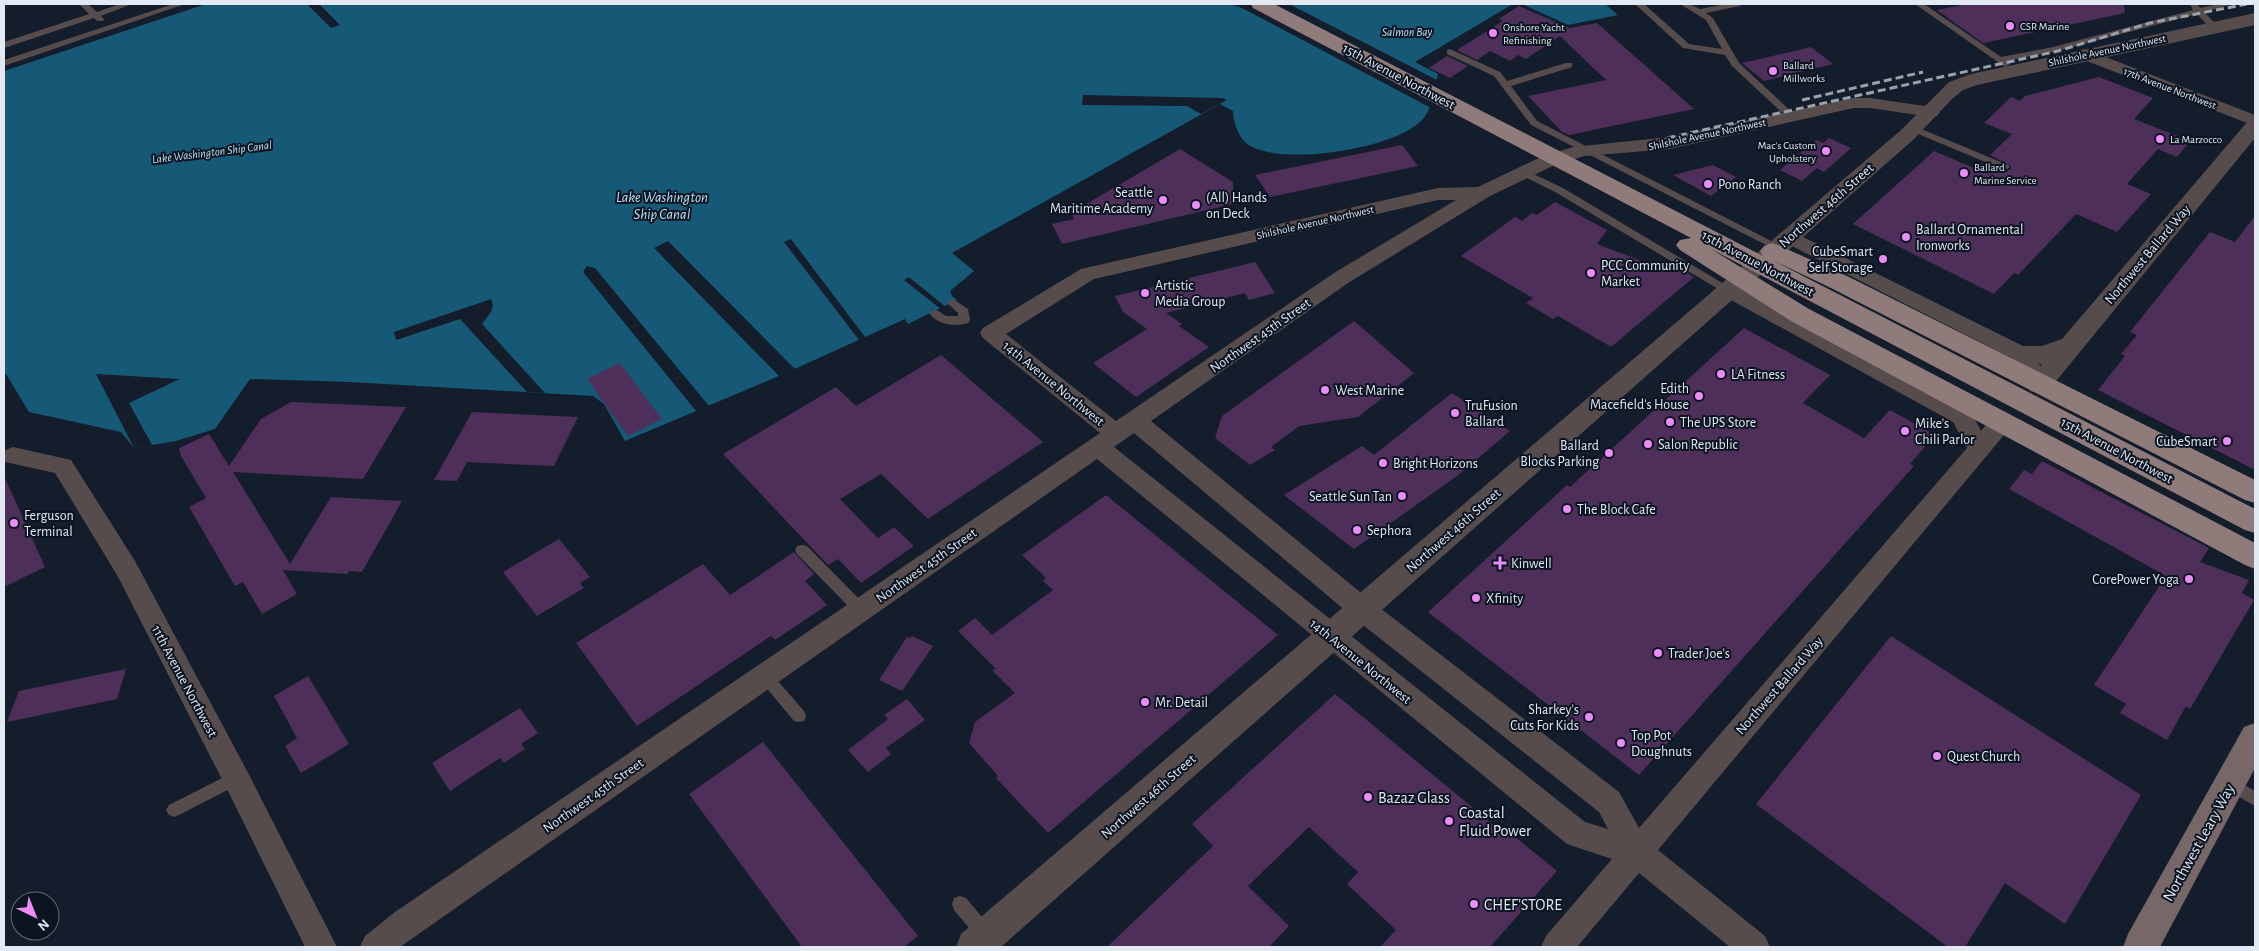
<svg xmlns="http://www.w3.org/2000/svg" width="2259" height="951" font-family="'Alegreya Sans',sans-serif">
<style>
.water{fill:#165977}
.pier{fill:#141d2b}
.building{fill:#4e2f59}
.lines{fill:none;stroke-linecap:round;stroke-linejoin:round}
.service{fill:#564c4c;fill-rule:evenodd}
.minor{fill:#564c4c;fill-rule:evenodd}
.tertiary{fill:#564c4c;fill-rule:evenodd}
.secondary{fill:#776767;fill-rule:evenodd}
.primary{fill:#907b7b;fill-rule:evenodd}
.rail{stroke:#99a1ac;stroke-width:3;stroke-dasharray:8 4;stroke-linecap:butt}
.poi-dot{fill:#ec8cfa;stroke:#0b1421;stroke-width:2}
.labels{text-anchor:middle;stroke-width:4;stroke-linejoin:round;paint-order:stroke}
.far-poi-label{font-size:11px;fill:#e2e9f3;stroke:#0b1421;text-anchor:start}
.far-street-label{font-size:11px;fill:#e2e9f3;stroke:#0b1421}
.far-water-label{font-size:12px;font-style:italic;fill:#bee0f3;stroke:#0b1421}
.street-label{font-size:14px;fill:#e2e9f3;stroke:#0b1421}
.poi-label{font-size:14px;fill:#e2e9f3;stroke:#0b1421;text-anchor:start}
.water-label{font-size:15px;font-style:italic;fill:#bee0f3;stroke:#0b1421}
.near-poi-label{font-size:16px;fill:#e2e9f3;stroke:#0b1421;text-anchor:start}
.near-street-label{font-size:16px;fill:#e2e9f3;stroke:#0b1421}
</style>
<rect width="100%" height="100%" fill="#141d2b"/>
<g class="water">
<path d="M206,4H1513L1415,62L1438,74C1434,90 1433,108 1422,120C1396,149 1277,168 1246,143C1238,136 1233,121 1233,111L1220,104L952,253L974,271L950,291L952,296L957,300L908,324L905,319L779,376L625,441L604,404L593,396L350,382L250,379L215,429L176,441L134,448L121,432L29,412L6,374L4,375V71Z"/>
<path d="M1522,4H1605L1618,15L1568,25Z"/>
</g>
<g class="pier">
<path d="M307,4H319L340,25L331,28Z"/>
<path d="M1230,4H1289L1439,81L1433,109L1242,8Z"/>
<path d="M1083,95L1222,98L1227,100L1201,114L1187,106L1082,105Z"/>
<path d="M791,239L865,337L859,340L784,242Z"/>
<path d="M668,241L795,369L779,376L654,248Z"/>
<path d="M587,266L595,268L709,406L696,411L583,272Z"/>
<path d="M909,277L947,308L942,310L904,280Z"/>
<path d="M491,299L493,305L491,312L482,324L545,393L527,392L460,319L396,340L394,332Z"/>
<path d="M96,374L180,379L129,403L152,445L134,448Z"/>
</g>
<g class="building">
<path d="M1968,4H2124L2125,13L1983,43L1937,10Z"/>
<path d="M1519,6L1570,28L1597,23L1694,109L1569,135L1562,132L1528,96L1606,80L1560,36L1526,59L1518,55L1510,61L1490,51L1477,60L1457,50L1503,21L1499,19Z"/>
<path d="M1811,47L1833,64L1764,81L1742,63Z"/>
<path d="M1447,56L1468,66L1450,78L1429,68Z"/>
<path d="M2099,77L2153,98L2134,119L2190,141L2177,157L2158,149L2127,184L2151,194L2117,232L2076,214L2018,275L2014,273L1994,294L1853,224L1934,151L1976,169L1982,163L2006,172L2011,169V166L1990,155L2012,134L1984,123L2011,97L2020,101L2025,96Z"/>
<path d="M1829,138L1851,148L1824,172L1817,168L1802,181L1780,170L1816,140L1823,143Z"/>
<path d="M1402,145L1418,166L1270,197L1255,175Z"/>
<path d="M1180,149L1233,182V204L1062,244L1052,224L1074,219L1071,213Z"/>
<path d="M1713,165L1736,177L1711,196L1673,175Z"/>
<path d="M1555,202L1607,230L1597,244L1668,271L1674,265L1694,277L1611,347L1558,316L1553,319L1526,303L1533,298L1461,256L1515,217L1522,221L1532,213L1537,215Z"/>
<path d="M2255,216V470L2098,390L2125,356L2121,354L2137,335L2130,332L2210,232L2235,242Z"/>
<path d="M1255,262L1275,293L1249,300L1245,293L1166,313L1182,324L1179,326L1209,347L1136,397L1093,363L1147,329L1123,312L1115,296Z"/>
<path d="M1354,321L1414,373L1358,417L1299,426L1271,447L1275,450L1250,465L1215,438L1222,416Z"/>
<path d="M1744,328L1830,375L1803,403L1864,438L1890,410L1935,435L1910,464L1914,466L1639,775L1428,612L1567,485L1570,487Z"/>
<path d="M941,355L1043,442L928,519L881,474L840,499L878,538L894,527L914,546L861,583L838,559L828,565L723,454L836,387L856,406Z"/>
<path d="M620,363L662,419L628,436L587,379Z"/>
<path d="M1452,393L1510,431L1457,476L1354,549L1284,495L1362,446L1374,455Z"/>
<path d="M291,402L406,407L363,479L233,472L290,564L331,497L402,501L362,572L349,571L347,574L283,570L297,594L262,614L243,582L235,586L189,507L206,498L181,456L179,448L209,434L229,466L261,419Z"/>
<path d="M472,412L578,417L554,466L467,462L457,481L434,480Z"/>
<path d="M2042,461L2209,548L2200,562L2249,580L2242,593L2254,600L2190,709L2186,706L2167,740L2120,713L2126,704L2094,685L2166,576L2009,489L2024,470L2032,474Z"/>
<path d="M4,476L45,567L4,587Z"/>
<path d="M1106,495L1278,635L1048,833L996,778L998,776L969,743L975,722L1015,693L992,670L996,669L958,631L975,618L992,635L1053,590L1043,581L1046,578L1022,555Z"/>
<path d="M559,539L590,577L580,583L584,588L537,616L503,572Z"/>
<path d="M794,552L814,574L805,581L827,605L775,640L771,636L637,726L576,643L703,564L730,595Z"/>
<path d="M912,636L933,646L902,691L879,680L907,637L910,638Z"/>
<path d="M1891,636L2141,795L2065,924L2005,883L1965,947H1948L1756,804Z"/>
<path d="M126,669L117,699L7,722L19,691Z"/>
<path d="M308,676L349,744L301,773L285,746L297,738L274,696Z"/>
<path d="M1335,694L1495,826L1498,823L1557,871L1490,947H1380L1396,930L1347,884L1358,872L1309,827L1248,886L1289,926L1269,947H1107L1213,846L1192,824Z"/>
<path d="M907,699L925,720L886,748L891,754L868,772L848,750L888,719L884,715Z"/>
<path d="M520,708L538,733L521,744L525,749L504,763L500,758L450,791L432,763Z"/>
<path d="M763,742L918,936L904,947H802L689,794Z"/>
</g>
<g class="lines">
<g class="service">
<path d="M79,4H88L97,12L120,4H132L101,16L104,19L103,21H97L94,18L4,48V42L89,14Z"/>
<path d="M173,4H185L4,66V60Z"/>
<path d="M1635,4H1644L1689,44L1722,49L1706,20L1680,4H1690L1700,9L1726,4H1741L1740,6L1706,13L1713,18L1739,63L1795,115V119H1789L1732,66L1725,55L1683,48Z"/>
<path d="M1915,4H1924L2001,57L2053,47L2193,10L2190,4H2197L2200,8L2218,4H2232L2204,12L2217,25V29H2211L2197,14L2057,51L2007,61L2010,64L2005,67Z"/>
<path d="M1450,49L1500,72L1507,81L1566,63H1572V67L1511,86L1537,121L1783,247L1782,249H1774L1531,125L1494,76L1447,54V50Z"/>
<path d="M1914,126L2008,165L2010,167L2005,170L2002,169L1911,131L1909,129Z"/>
<path d="M1523,169L1563,188L1734,290L1729,294L1725,293L1555,192L1519,174L1518,172Z"/>
<path d="M953,299L968,309L970,320L968,323C954,327 938,325 929,313L935,309L946,316H958V313L947,303Z"/>
<path d="M802,545L807,546L866,606L868,610L866,614L861,616L856,614L797,554L795,550L797,546Z"/>
<path d="M765,670L770,672L804,711L806,716L804,721L799,722L794,721L760,680L758,676L760,672Z"/>
<path d="M236,771L241,773L244,778L241,783L179,815L174,817L169,815L166,810L169,805Z"/>
<path d="M2230,777L2255,791V806L2225,789L2222,784L2225,779Z"/>
<path d="M960,896L966,898L992,929L994,935L992,941L986,943L980,941L954,910L952,904L954,898Z"/>
</g>
<g class="minor">
<path d="M2085,49L2255,115V126L2079,58L2077,54L2079,50Z"/>
<path d="M1854,98H1870L1931,107L1937,108L1940,112L1937,116L1931,117L1870,108H1854L1669,149L1585,156L1557,164L1490,196L1348,283L1151,421L1371,601L1619,792L1639,828L1967,448L1953,422L1722,295L1719,290L1722,285L1729,283L1736,285L1970,410L1981,431C1990,420 1995,413 2009,417L2012,423L2009,429L1658,850L1765,936L1770,947H1730L1639,873L1577,947H1541L1546,936L1612,859L1567,844L1097,459L400,947H360L365,936L395,912L1100,433L983,338L980,333L983,328L1081,269L1438,188L1478,187L1543,156L1573,147L1669,137ZM1438,200H1456L1334,273L1116,421L1006,334L1094,279ZM1134,433L1353,617L1599,812L1608,829L1585,822L1114,447Z"/>
<path d="M1791,231L2031,350L2050,384L2047,390L2039,392L2031,390L2015,360L1784,242L1781,237L1784,232Z"/>
<path d="M13,447L71,460L135,561L246,769L337,947H305L226,787L117,575L55,473L5,462L4,451Z"/>
</g>
<g class="tertiary">
<path d="M2255,13V25L1977,85L1963,90L1952,99L1914,139L1001,947H956L961,934L1900,131L1949,82L1971,74Z"/>
<path d="M2255,119V138L2048,391L2039,393L2030,391L2026,384L2042,364L2030,365L2014,361L2010,355L2014,349L2023,346H2042L2062,339L2248,121Z"/>
</g>
<path class="secondary" d="M2255,723V768L2160,947H2123L2128,934L2244,727Z"/>
<path class="primary" d="M1251,4H1274L1763,256L1760,251L1764,246L1772,243L1780,246L1847,276L2255,480V503L2245,500L1831,288L1772,260L2255,509V533L2245,530L1711,249L1809,309L2255,543V569L2245,565L1791,321L1680,250L1676,245L1680,240L1691,238L1253,8Z"/>
<g class="rail">
<path d="M1802,100L1923,72"/>
<path d="M1667,138L2058,51L2150,23L2247,4"/>
</g>
</g>
<g class="poi-dot">
<circle cx="2010" cy="26" r="5"/>
<circle cx="1493" cy="33" r="5"/>
<circle cx="1773" cy="71" r="5"/>
<circle cx="2160" cy="139" r="5"/>
<circle cx="1826" cy="151" r="5"/>
<circle cx="1964" cy="173" r="5"/>
<circle cx="1708" cy="184" r="5"/>
<circle cx="1163" cy="200" r="5"/>
<circle cx="1196" cy="205" r="5"/>
<circle cx="1906" cy="237" r="5"/>
<circle cx="1883" cy="259" r="5"/>
<circle cx="1591" cy="273" r="5"/>
<circle cx="1145" cy="293" r="5"/>
<circle cx="1721" cy="374" r="5"/>
<circle cx="1325" cy="390" r="5"/>
<circle cx="1699" cy="396" r="5"/>
<circle cx="1455" cy="413" r="5"/>
<circle cx="1670" cy="422" r="5"/>
<circle cx="1905" cy="431" r="5"/>
<circle cx="2227" cy="441" r="5"/>
<circle cx="1648" cy="444" r="5"/>
<circle cx="1609" cy="453" r="5"/>
<circle cx="1383" cy="463" r="5"/>
<circle cx="1402" cy="496" r="5"/>
<circle cx="1567" cy="509" r="5"/>
<circle cx="14" cy="523" r="5"/>
<circle cx="1357" cy="530" r="5"/>
<path d="M1497.5 555.5h5v5h5v5h-5v5h-5v-5h-5v-5h5z"/>
<circle cx="2189" cy="579" r="5"/>
<circle cx="1476" cy="598" r="5"/>
<circle cx="1658" cy="653" r="5"/>
<circle cx="1145" cy="702" r="5"/>
<circle cx="1589" cy="717" r="5"/>
<circle cx="1621" cy="743" r="5"/>
<circle cx="1937" cy="756" r="5"/>
<circle cx="1368" cy="797" r="5"/>
<circle cx="1449" cy="821" r="5"/>
<circle cx="1474" cy="904" r="5"/>
</g>
<g class="labels">
<g class="far-poi-label">
<text x="2020" y="30">CSR Marine</text>
<text x="1503" y="31">Onshore Yacht<tspan x="1503" dy="13">Refinishing</tspan></text>
<text x="1783" y="69">Ballard<tspan x="1783" dy="13">Millworks</tspan></text>
<text x="2170" y="143">La Marzocco</text>
<text x="1816" y="149" text-anchor="end">Mac's Custom<tspan x="1816" dy="13">Upholstery</tspan></text>
<text x="1974" y="171">Ballard<tspan x="1974" dy="13">Marine Service</tspan></text>
</g>
<g class="far-street-label">
<text transform="translate(2107 50) rotate(-12)" y="4">Shilshole Avenue Northwest</text>
<text transform="translate(2170 88) rotate(21)" y="4">17th Avenue Northwest</text>
<text transform="translate(1707 134) rotate(-12)" y="4">Shilshole Avenue Northwest</text>
<text transform="translate(1315 222) rotate(-13)" y="4">Shilshole Avenue Northwest</text>
</g>
<g class="far-water-label">
<text x="1407" y="36">Salmon Bay</text>
<text transform="translate(212 152) rotate(-7)" y="4">Lake Washington Ship Canal</text>
</g>
<g class="street-label">
<text transform="translate(1399 76) rotate(28)" y="5">15th Avenue Northwest</text>
<text transform="translate(1826 205) rotate(-41)" y="5">Northwest 46th Street</text>
<text transform="translate(2147 254) rotate(-50)" y="5">Northwest Ballard Way</text>
<text transform="translate(1758 263) rotate(28)" y="5">15th Avenue Northwest</text>
<text transform="translate(1260 335) rotate(-35)" y="5">Northwest 45th Street</text>
<text transform="translate(1054 383) rotate(39)" y="5">14th Avenue Northwest</text>
<text transform="translate(2117 450) rotate(28)" y="5">15th Avenue Northwest</text>
<text transform="translate(1453 530) rotate(-41)" y="5">Northwest 46th Street</text>
<text transform="translate(926 565) rotate(-35)" y="5">Northwest 45th Street</text>
<text transform="translate(1361 661) rotate(39)" y="5">14th Avenue Northwest</text>
<text transform="translate(185 681) rotate(62)" y="5">11th Avenue Northwest</text>
<text transform="translate(1779 685) rotate(-49)" y="5">Northwest Ballard Way</text>
<text transform="translate(593 795) rotate(-35)" y="5">Northwest 45th Street</text>
<text transform="translate(1148 796) rotate(-41)" y="5">Northwest 46th Street</text>
</g>
<g class="poi-label">
<text x="1718" y="189">Pono Ranch</text>
<text x="1153" y="197" text-anchor="end">Seattle<tspan x="1153" dy="16">Maritime Academy</tspan></text>
<text x="1206" y="202">(All) Hands<tspan x="1206" dy="16">on Deck</tspan></text>
<text x="1916" y="234">Ballard Ornamental<tspan x="1916" dy="16">Ironworks</tspan></text>
<text x="1873" y="256" text-anchor="end">CubeSmart<tspan x="1873" dy="16">Self Storage</tspan></text>
<text x="1601" y="270">PCC Community<tspan x="1601" dy="16">Market</tspan></text>
<text x="1155" y="290">Artistic<tspan x="1155" dy="16">Media Group</tspan></text>
<text x="1731" y="379">LA Fitness</text>
<text x="1689" y="393" text-anchor="end">Edith<tspan x="1689" dy="16">Macefield's House</tspan></text>
<text x="1335" y="395">West Marine</text>
<text x="1465" y="410">TruFusion<tspan x="1465" dy="16">Ballard</tspan></text>
<text x="1680" y="427">The UPS Store</text>
<text x="1915" y="428">Mike's<tspan x="1915" dy="16">Chili Parlor</tspan></text>
<text x="2217" y="446" text-anchor="end">CubeSmart</text>
<text x="1658" y="449">Salon Republic</text>
<text x="1599" y="450" text-anchor="end">Ballard<tspan x="1599" dy="16">Blocks Parking</tspan></text>
<text x="1393" y="468">Bright Horizons</text>
<text x="1392" y="501" text-anchor="end">Seattle Sun Tan</text>
<text x="1577" y="514">The Block Cafe</text>
<text x="24" y="520">Ferguson<tspan x="24" dy="16">Terminal</tspan></text>
<text x="1367" y="535">Sephora</text>
<text x="1511" y="568">Kinwell</text>
<text x="2179" y="584" text-anchor="end">CorePower Yoga</text>
<text x="1486" y="603">Xfinity</text>
<text x="1668" y="658">Trader Joe's</text>
<text x="1155" y="707">Mr. Detail</text>
<text x="1579" y="714" text-anchor="end">Sharkey's<tspan x="1579" dy="16">Cuts For Kids</tspan></text>
<text x="1631" y="740">Top Pot<tspan x="1631" dy="16">Doughnuts</tspan></text>
<text x="1947" y="761">Quest Church</text>
</g>
<g class="water-label">
<text x="662" y="202">Lake Washington<tspan x="662" dy="17">Ship Canal</tspan></text>
</g>
<g class="near-poi-label">
<text x="1378" y="803">Bazaz Glass</text>
<text x="1459" y="818">Coastal<tspan x="1459" dy="18">Fluid Power</tspan></text>
<text x="1484" y="910">CHEF'STORE</text>
</g>
<g class="near-street-label">
<text transform="translate(2198 842) rotate(-61)" y="6">Northwest Leary Way</text>
</g>
</g>
<rect width="2259" height="951" fill="none" stroke="#e2e9f3" stroke-width="10"/>
<g transform="translate(35 916) rotate(137)"><circle r="24" fill="#0b1421" stroke="#616975"/>
<path d="M0-4L9 19L0 12L-9 19Z" fill="#ec8cfa"/>
<text y="-8" font-size="14" font-weight="bold" text-anchor="middle" fill="#e2e9f3">N</text>
</g>
</svg>
